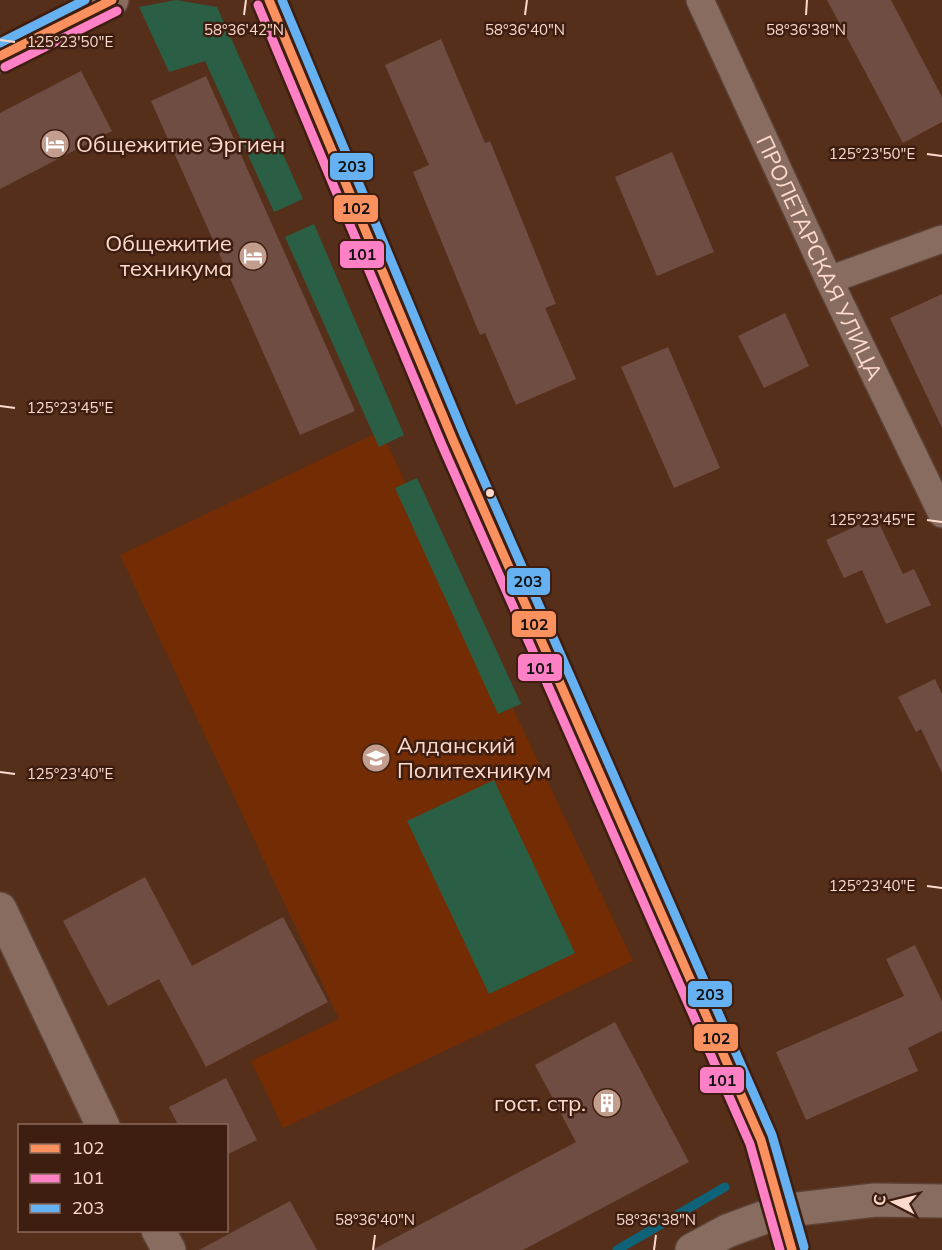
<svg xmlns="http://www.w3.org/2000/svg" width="942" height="1250" font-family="Mulish,sans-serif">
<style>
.built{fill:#742c04}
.green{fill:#2a5f45}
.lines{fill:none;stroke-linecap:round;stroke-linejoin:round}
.stream{stroke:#0f6379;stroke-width:9}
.building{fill:#6f4d43}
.minor-casing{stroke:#5b4134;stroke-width:30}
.tertiary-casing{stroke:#5b4134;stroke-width:36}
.secondary-casing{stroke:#5b4134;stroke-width:36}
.minor{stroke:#896c60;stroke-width:27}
.tertiary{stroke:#896c60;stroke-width:33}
.secondary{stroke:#896c60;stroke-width:33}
.bus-1-casing{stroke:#3d1e10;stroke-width:14}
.bus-2-casing{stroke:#3d1e10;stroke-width:14}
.bus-3-casing{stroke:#3d1e10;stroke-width:14}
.bus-1{stroke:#fa915f;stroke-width:9}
.bus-2{stroke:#ff80c5;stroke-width:9}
.bus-3{stroke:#66b1f2;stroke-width:9}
.ticks{fill:none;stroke:#fddacc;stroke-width:2}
.bus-dot{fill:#fddacc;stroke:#3d1e10;stroke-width:2}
.labels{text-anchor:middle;stroke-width:5;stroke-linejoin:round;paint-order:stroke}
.poi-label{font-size:22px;fill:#fddacc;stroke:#3d1e10;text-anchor:start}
.street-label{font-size:22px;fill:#fddacc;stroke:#3d1e10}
.ticks-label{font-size:15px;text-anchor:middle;fill:#fddacc;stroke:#3d1e10;stroke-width:5;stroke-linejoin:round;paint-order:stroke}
.line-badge{stroke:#3d1e10;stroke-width:2}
.pale-badge-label{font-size:16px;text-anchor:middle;font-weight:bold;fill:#111}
</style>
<rect width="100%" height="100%" fill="#562f1a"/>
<path class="built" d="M381,431L633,961L283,1128L251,1061L339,1019L120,555Z"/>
<g class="green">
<path d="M176,0L217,7L303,199L274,212L205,61L169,72L139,7Z"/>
<path d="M314,224L404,435L379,447L285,237Z"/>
<path d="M417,478L521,704L498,714L395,488Z"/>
<path d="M494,780L575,953L489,994L407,821Z"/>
</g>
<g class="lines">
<path class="stream" d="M617,1250L725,1187"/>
</g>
<g class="building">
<path d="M827,0H891L942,97V122L903,143Z"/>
<path d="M441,39L485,143L490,141L556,304L545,308L576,379L516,405L485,333L480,335L413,172L429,165L385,65Z"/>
<path d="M81,71L112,131L0,189V113Z"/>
<path d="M206,76L355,411L300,435L151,101Z"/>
<path d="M672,152L714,252L657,276L615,177Z"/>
<path d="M942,294V428L890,318Z"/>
<path d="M785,313L809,366L764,388L738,336Z"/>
<path d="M668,347L720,468L674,488L621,367Z"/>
<path d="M876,517L903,574L914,569L931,605L886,624L862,570L844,578L826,540Z"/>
<path d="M935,679L942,694V773L921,729L916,732L898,697Z"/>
<path d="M145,877L192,966L283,917L328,1002L206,1067L159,979L108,1006L63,921Z"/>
<path d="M915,945L942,1001V1031L908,1048L918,1071L806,1120L776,1052L904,996L886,959Z"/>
<path d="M615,1022L689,1162L523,1250H372L576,1142L535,1065Z"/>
<path d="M226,1078L257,1140L226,1155V1125H178L169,1107Z"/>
<path d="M290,1201L317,1250H199Z"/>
</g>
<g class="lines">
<g class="minor-casing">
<g id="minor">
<path id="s1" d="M700,0L829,280L942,514"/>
<path d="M829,280L942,239"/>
</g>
</g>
<g class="tertiary-casing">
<path id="tertiary" d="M692,1250L727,1231L781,1211L875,1200L942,1201"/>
</g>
<g class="secondary-casing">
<g id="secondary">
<path d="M269,0L453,440L761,1140L792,1250"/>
<path d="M0,56L112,0"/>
<path d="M0,909L103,1126"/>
<path d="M158,1230L169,1250"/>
</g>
</g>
<use href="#minor" class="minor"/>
<use href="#tertiary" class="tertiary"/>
<use href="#secondary" class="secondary"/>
<g class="bus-1-casing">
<g id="bus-1">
<path d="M269,0L453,440L761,1140L792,1250"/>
<path d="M0,56L112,0"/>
</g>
</g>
<g class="bus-2-casing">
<g id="bus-2">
<path d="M258,5L442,445L750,1144L780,1250"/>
<path d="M5,67L117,11"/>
</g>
</g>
<g class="bus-3-casing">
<g id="bus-3">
<path d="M282,0L464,435L772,1135L804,1247"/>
<path d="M0,43L85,0"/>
</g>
</g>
<use href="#bus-1" class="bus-1"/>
<use href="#bus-2" class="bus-2"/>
<use href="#bus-3" class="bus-3"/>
</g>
<path class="ticks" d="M244,15L246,0M525,15L527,0M806,15L807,0M0,40L15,42M927,154L942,156M0,406L15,408M927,520L942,522M0,772L15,774M927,886L942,888M373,1250L375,1235M654,1250L656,1235"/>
<defs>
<g id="hotel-disc" transform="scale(1.5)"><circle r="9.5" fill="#c39e8e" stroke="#3d1e10"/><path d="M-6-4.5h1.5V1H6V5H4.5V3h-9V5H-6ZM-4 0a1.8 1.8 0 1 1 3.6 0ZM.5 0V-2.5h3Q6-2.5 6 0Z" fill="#fff"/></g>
<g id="university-disc" transform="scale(1.5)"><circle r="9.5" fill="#c39e8e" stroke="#3d1e10"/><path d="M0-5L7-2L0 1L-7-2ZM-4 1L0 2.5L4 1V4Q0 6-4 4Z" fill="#fff"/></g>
<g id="building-disc" transform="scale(1.5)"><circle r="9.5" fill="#c39e8e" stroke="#3d1e10"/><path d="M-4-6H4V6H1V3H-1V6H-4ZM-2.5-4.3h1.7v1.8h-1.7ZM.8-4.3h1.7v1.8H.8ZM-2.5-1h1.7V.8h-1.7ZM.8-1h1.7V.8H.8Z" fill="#fff"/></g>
</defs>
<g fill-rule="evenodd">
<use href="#hotel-disc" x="55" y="144"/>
<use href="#hotel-disc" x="253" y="256"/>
<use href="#university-disc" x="376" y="758"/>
<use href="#building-disc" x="607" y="1103"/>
</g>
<circle class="bus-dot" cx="490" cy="493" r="5"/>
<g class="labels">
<g class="poi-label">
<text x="76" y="152">Общежитие Эргиен</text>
<text x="232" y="251" text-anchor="end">Общежитие<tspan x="232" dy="25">техникума</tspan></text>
<text x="397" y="753">Алданский<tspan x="397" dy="25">Политехникум</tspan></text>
<text x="586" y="1111" text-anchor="end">гост. стр.</text>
</g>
<g class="street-label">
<text dy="8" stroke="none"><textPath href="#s1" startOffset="284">ПРОЛЕТАРСКАЯ УЛИЦА</textPath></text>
</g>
</g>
<g class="ticks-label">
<text x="244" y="35">58°36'42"N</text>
<text x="525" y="35">58°36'40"N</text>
<text x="806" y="35">58°36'38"N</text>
<text x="70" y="47">125°23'50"E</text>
<text x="872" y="159">125°23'50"E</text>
<text x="70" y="413">125°23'45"E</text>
<text x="872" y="525">125°23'45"E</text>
<text x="70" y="779">125°23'40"E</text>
<text x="872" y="891">125°23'40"E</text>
<text x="375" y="1225">58°36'40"N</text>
<text x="656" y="1225">58°36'38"N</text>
</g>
<g class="line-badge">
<rect x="329" y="152" width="45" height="29" rx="6" fill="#66b1f2"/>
<rect x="333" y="194" width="46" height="29" rx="6" fill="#fa915f"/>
<rect x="339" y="240" width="46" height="29" rx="6" fill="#ff80c5"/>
<rect x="506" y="567" width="45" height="29" rx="6" fill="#66b1f2"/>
<rect x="511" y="610" width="46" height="28" rx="6" fill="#fa915f"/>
<rect x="517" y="653" width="46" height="29" rx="6" fill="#ff80c5"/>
<rect x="687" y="980" width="46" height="28" rx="6" fill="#66b1f2"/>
<rect x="693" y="1023" width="46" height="29" rx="6" fill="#fa915f"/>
<rect x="699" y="1066" width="46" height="28" rx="6" fill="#ff80c5"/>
</g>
<g class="pale-badge-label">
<text x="352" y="172">203</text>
<text x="356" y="214">102</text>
<text x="362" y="260">101</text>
<text x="528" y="587">203</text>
<text x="534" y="630">102</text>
<text x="540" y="674">101</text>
<text x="710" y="1000">203</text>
<text x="716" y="1044">102</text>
<text x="722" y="1086">101</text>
</g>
<rect x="18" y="1124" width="210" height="108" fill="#3d1e10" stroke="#8a695b" stroke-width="1.5"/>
<rect x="30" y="1144" width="30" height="9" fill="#fa915f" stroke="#8a695b" stroke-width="1.5"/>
<text x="72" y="1154" font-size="18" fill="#fddacc">102</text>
<rect x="30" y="1174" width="30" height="9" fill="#ff80c5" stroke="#8a695b" stroke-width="1.5"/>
<text x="72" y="1184" font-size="18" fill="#fddacc">101</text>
<rect x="30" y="1204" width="30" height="9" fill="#66b1f2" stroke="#8a695b" stroke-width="1.5"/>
<text x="72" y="1214" font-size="18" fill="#fddacc">203</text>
<g transform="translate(894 1202) rotate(277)" stroke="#3d1e10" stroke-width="4.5" paint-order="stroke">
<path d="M0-4.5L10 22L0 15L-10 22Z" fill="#fddacc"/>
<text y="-9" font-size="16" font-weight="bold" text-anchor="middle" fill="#fddacc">С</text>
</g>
</svg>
